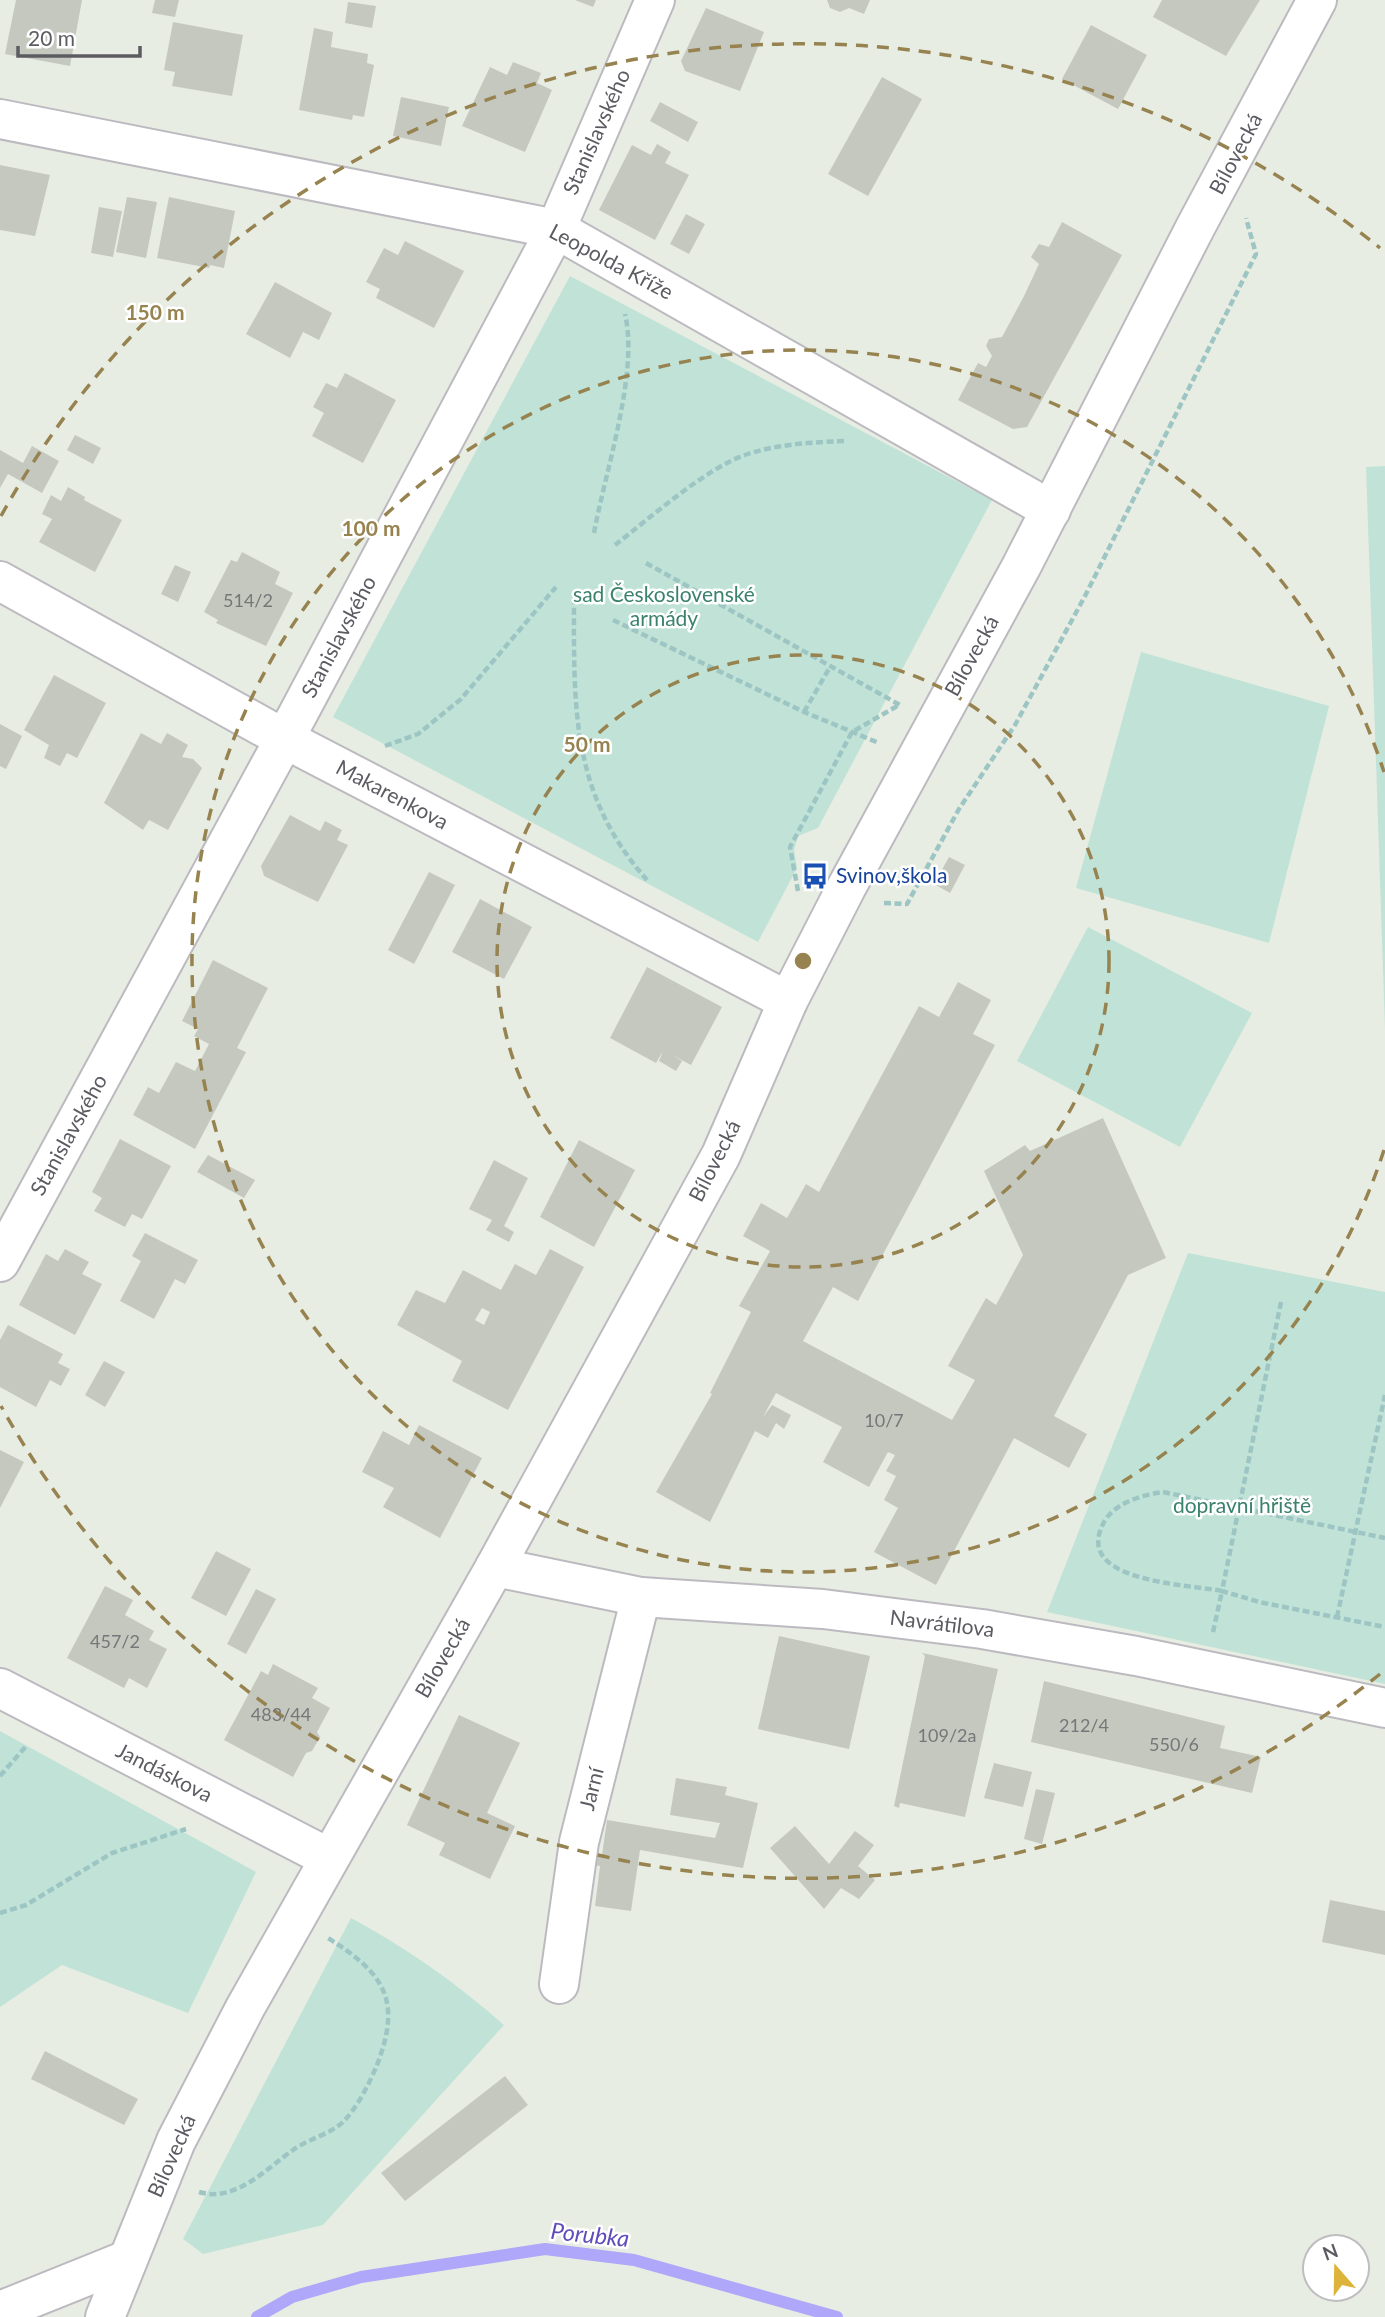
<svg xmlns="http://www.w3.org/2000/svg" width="1385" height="2317" font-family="Lato,sans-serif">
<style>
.green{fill:#c1e3d7}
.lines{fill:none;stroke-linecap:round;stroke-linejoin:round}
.stream{stroke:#afa7f9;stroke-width:12}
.building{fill:#c5c8bf;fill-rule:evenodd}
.minor-casing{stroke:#bcbac0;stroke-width:42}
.path{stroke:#9cc5c3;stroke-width:4.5;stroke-dasharray:7 3.5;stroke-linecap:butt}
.minor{stroke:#fff;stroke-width:38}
.ring{fill:none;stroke:#978350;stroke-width:3.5;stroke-dasharray:12 9}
.labels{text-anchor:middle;stroke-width:5;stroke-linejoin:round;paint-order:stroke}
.number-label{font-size:18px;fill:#777679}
.street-label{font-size:21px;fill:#5d5b62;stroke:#fff}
.park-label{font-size:21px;fill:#3b826d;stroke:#fff}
.transit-label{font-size:21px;fill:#164399;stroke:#fff;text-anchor:start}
.water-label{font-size:23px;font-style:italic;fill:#5f4bba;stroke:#fff}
.centre{fill:#978350;stroke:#fff;stroke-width:3.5}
.ring-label{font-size:21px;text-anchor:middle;font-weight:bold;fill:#978350;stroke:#fff;stroke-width:5;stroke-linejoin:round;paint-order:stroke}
</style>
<rect width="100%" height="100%" fill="#e8ede3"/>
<g class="green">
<path d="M570,276L992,500L818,828L798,836L794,850L797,868L758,942L333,717Z"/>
<path d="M1385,466V1029L1366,467Z"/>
<path d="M1141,652L1329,706L1269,943L1076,888Z"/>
<path d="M1088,927L1252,1013L1180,1147L1017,1061Z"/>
<path d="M1188,1253L1385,1292V1684L1047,1612Z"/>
<path d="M0,1731L256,1872L188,2013L62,1965L0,2007Z"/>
<path d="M351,1918C407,1948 456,1983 504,2025L323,2225L203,2254L183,2239Z"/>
</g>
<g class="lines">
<path class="stream" d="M257,2317L292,2297L361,2277L545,2249L634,2260L837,2317"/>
</g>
<g class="building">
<path d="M16,0H82L70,66L5,54Z"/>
<path d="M155,0H179L175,17L152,13Z"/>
<path d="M575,0H596L593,7Z"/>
<path d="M827,0H870L864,14L849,8L840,12L830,8Z"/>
<path d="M1162,0H1260L1226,56L1153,17Z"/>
<path d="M348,2L376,6L372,28L345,23Z"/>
<path d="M706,8L764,32L740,91L685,71L681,61Z"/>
<path d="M173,22L243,35L232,96L172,86L175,72L164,70Z"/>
<path d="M1091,25L1147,55L1118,109L1062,79Z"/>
<path d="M314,28L333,32L331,47L368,54L367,63L374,65L364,117L353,115L352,120L299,110Z"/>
<path d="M513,62L541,73L537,83L552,90L525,152L462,126L490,67L507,75Z"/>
<path d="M882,77L922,99L868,196L828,174Z"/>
<path d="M401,97L449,107L441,146L393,136Z"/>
<path d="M660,102L698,122L688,142L650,121Z"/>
<path d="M657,144L671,152L665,163L689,175L655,240L599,210L632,145L651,155Z"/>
<path d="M0,165L50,175L35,236L0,230Z"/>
<path d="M127,197L157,202L146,258L116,252Z"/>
<path d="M169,197L235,211L224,268L210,265L209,268L157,258Z"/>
<path d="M99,207L122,211L113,257L91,253Z"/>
<path d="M686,214L705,224L689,254L670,244Z"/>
<path d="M1062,222L1122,255L1027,427L1013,429L958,400L978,363L986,367L992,356L986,346L989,339L1002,337L1024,296L1039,264L1031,257L1039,244L1049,247Z"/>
<path d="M405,241L464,271L434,328L376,298L380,289L366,282L384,248L398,255Z"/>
<path d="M275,282L332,313L319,340L303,332L290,358L246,334Z"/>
<path d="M345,373L396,400L363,463L312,436L324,413L313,407L326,383L337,388Z"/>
<path d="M75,435L101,448L93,464L67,450Z"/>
<path d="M32,446L59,461L42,493L8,474L0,488V450L23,463Z"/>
<path d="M68,487L85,497L84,500L122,520L95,572L39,542L52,519L42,514L51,495L61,501Z"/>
<path d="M242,552L280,572L275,584L293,593L266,646L216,623L218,620L204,612L231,560L237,562Z"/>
<path d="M175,565L191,572L178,602L161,594Z"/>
<path d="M54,675L106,703L77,758L67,753L60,766L44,758L49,745L24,730Z"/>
<path d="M0,724L22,736L6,769L0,766Z"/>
<path d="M141,733L161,744L167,733L188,745L182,757L193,759L202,768L168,830L149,820L143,830L104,803Z"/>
<path d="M290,815L320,831L325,821L342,830L337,840L348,845L318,902L264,876L261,866Z"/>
<path d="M949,857L965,865L950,893L934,884Z"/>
<path d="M429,872L455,885L414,964L388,950Z"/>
<path d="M480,899L532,927L504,979L452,952Z"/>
<path d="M213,960L268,988L237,1048L246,1052L195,1149L133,1115L148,1087L159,1093L176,1062L195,1071L209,1044L194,1036L198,1029L182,1021Z"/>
<path d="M647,967L722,1007L691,1065L672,1055L682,1061L676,1071L659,1061L663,1051L656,1063L610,1038Z"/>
<path d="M958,982L991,1000L973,1034L995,1045L858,1301L833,1287L803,1341L952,1420L975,1380L948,1366L986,1298L996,1305L1023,1255L984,1171L1025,1145L1030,1151L1103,1118L1166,1258L1128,1275L1054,1416L1087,1434L1069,1468L1014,1438L936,1585L874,1552L898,1508L884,1500L896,1476L886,1471L895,1455L888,1452L869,1487L823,1462L842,1427L776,1393L763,1417L772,1405L791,1415L784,1429L776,1423L768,1438L755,1431L710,1522L656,1492L712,1394L710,1393L751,1312L739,1306L770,1251L743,1236L761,1203L787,1218L806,1184L819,1192L919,1006L939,1017Z"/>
<path d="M120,1139L171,1166L142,1219L132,1214L125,1227L94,1211L102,1198L92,1192Z"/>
<path d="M579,1140L635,1170L594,1247L540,1217Z"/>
<path d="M208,1155L255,1180L244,1198L197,1172Z"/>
<path d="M494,1160L528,1178L504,1226L514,1232L509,1242L486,1230L492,1220L469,1209Z"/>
<path d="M145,1233L198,1260L185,1284L175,1279L154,1319L120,1301L141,1261L132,1256Z"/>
<path d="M65,1249L89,1262L82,1274L102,1284L75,1335L19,1305L46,1254L58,1261Z"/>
<path d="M550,1249L584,1267L508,1410L452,1381L462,1361L397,1325L416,1290L445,1303L463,1270L501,1290L515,1264L536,1275ZM482,1308L490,1312L484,1325L475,1320Z"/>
<path d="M8,1325L63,1354L58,1363L70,1369L61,1386L50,1380L36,1407L0,1387V1340Z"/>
<path d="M104,1361L125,1372L105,1407L85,1395Z"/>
<path d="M419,1425L482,1458L440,1538L383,1507L394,1488L362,1472L383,1431L409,1445Z"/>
<path d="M0,1450L24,1462L0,1508Z"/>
<path d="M216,1551L251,1569L226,1616L191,1598Z"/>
<path d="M105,1586L133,1600L125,1615L154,1631L149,1640L167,1649L147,1688L129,1678L124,1688L67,1658Z"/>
<path d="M256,1589L276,1599L246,1654L227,1644Z"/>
<path d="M779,1636L870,1656L849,1749L758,1729Z"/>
<path d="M922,1653L998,1669L965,1817L900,1803L899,1808L894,1806L925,1656Z"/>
<path d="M273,1664L318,1688L312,1698L330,1708L317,1732L320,1737L312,1751L306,1753L293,1777L224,1740L261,1671L268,1675Z"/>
<path d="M1044,1681L1225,1726L1220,1748L1261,1757L1252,1793L1031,1742Z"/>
<path d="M459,1715L520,1743L487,1813L515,1826L490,1879L439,1855L445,1843L407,1825Z"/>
<path d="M994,1763L1032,1772L1023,1807L984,1798Z"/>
<path d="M676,1778L727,1787L725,1795L758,1803L743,1868L640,1850L631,1911L595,1906L600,1866L592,1865L594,1853L602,1855L607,1820L715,1838L720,1823L670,1815Z"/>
<path d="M1036,1789L1055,1793L1042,1844L1024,1839Z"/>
<path d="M795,1826L829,1864L855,1831L874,1845L858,1866L875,1880L859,1899L841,1888L824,1909L770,1848Z"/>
<path d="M1330,1900L1385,1911V1955L1322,1942Z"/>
<path d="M45,2051L138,2099L124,2125L31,2079Z"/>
<path d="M505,2076L528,2105L405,2201L381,2173Z"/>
</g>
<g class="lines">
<g class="minor-casing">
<g id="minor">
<path d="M0,119L556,229L1051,510"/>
<path d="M0,581L285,739L788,1001"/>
<path d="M0,1262L298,714L556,229L655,0"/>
<path d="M495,1567L641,1597L823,1609L982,1629L1136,1656L1385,1708"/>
<path d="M0,1688L329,1858"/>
<path d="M559,1984L579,1842L641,1597"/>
<path d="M0,2311L127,2260"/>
<path d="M105,2317L176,2141L245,2008L495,1567L721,1155L788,1001L846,888L1021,567L1196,226L1317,0"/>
</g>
</g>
<g class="path">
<path d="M594,533C605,472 639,373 625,314"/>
<path d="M615,545C650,518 705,469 745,455C777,444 813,442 847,441"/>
<path d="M646,563L900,705"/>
<path d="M574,597C574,706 570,793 647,880"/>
<path d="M613,620L804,712L879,743"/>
<path d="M804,712L830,667"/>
<path d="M385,746L418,734L461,699L556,587"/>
<path d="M798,891L790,847L852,732L899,705"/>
<path d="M884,903L907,904L959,809L1015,725L1085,596L1256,254L1246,218"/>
<path d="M1281,1302L1222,1591L1259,1602L1385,1627"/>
<path d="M1337,1617L1385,1395"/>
<path d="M1213,1632L1222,1591C1186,1584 1074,1582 1103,1524C1113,1503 1142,1495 1163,1492L1385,1538"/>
<path d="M0,1776L27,1745"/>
<path d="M0,1913L26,1905L112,1853L186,1829"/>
<path d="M199,2192C235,2203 266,2169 293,2150C308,2139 331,2134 344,2121C358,2106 369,2084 377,2065C402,2000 385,1974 328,1938"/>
</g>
<use href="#minor" class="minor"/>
</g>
<g class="ring">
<circle cx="803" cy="961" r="306"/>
<path d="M1384 1150A611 611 0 1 1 1384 772"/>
<path d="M1380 1674A917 917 0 0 1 1 1406M1 516A917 917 0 0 1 1380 248"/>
</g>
<defs>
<g id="bus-bare" transform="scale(2.1)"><path d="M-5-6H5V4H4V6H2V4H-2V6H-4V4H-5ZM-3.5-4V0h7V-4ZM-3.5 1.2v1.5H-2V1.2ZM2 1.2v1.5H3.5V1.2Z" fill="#1a4fb4" stroke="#fff" stroke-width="2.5" paint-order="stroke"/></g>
</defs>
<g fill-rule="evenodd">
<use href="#bus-bare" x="815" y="876"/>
</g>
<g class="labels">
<g class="number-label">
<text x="248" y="607">514/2</text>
<text x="884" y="1427">10/7</text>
<text x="115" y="1648">457/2</text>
<text x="281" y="1721">483/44</text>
<text x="1084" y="1732">212/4</text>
<text x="947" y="1742">109/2a</text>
<text x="1174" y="1751">550/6</text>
</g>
<g class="street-label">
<text transform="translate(597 132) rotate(-66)" y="7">Stanislavského</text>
<text transform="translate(1236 154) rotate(-62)" y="7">Bílovecká</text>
<text transform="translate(611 262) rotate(28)" y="7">Leopolda Kříže</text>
<text transform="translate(339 637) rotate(-62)" y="7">Stanislavského</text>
<text transform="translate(972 656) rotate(-61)" y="7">Bílovecká</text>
<text transform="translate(392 795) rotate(28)" y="7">Makarenkova</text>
<text transform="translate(69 1135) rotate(-61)" y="7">Stanislavského</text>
<text transform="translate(715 1161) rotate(-63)" y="7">Bílovecká</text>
<text transform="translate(942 1624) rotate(7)" y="7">Navrátilova</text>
<text transform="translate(443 1658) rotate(-60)" y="7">Bílovecká</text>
<text transform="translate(164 1773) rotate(27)" y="7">Jandáskova</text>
<text transform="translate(592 1789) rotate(-76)" y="7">Jarní</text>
<text transform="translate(172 2156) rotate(-66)" y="7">Bílovecká</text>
</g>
<g class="park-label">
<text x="664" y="602">sad Československé<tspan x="664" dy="24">armády</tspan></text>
<text x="1242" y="1513">dopravní hřiště</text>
</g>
<g class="transit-label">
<text x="836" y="883">Svinov,škola</text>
</g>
<g class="water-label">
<text transform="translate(590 2235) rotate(6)" y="8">Porubka</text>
</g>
</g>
<circle cx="803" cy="961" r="10" class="centre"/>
<g class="ring-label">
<text x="155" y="320">150 m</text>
<text x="371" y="536">100 m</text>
<text x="587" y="752">50 m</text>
</g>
<g transform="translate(1336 2268) rotate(340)"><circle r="33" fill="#ffffff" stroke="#bebdc0" stroke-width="2"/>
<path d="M0-5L12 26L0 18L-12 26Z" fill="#ddb339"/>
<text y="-10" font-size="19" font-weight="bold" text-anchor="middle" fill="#5d5b62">N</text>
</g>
<path d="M18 46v10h122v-10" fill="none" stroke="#5d5b62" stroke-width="3.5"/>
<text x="28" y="46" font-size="21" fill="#5d5b62" stroke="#ffffff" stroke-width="5" paint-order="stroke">20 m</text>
</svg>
